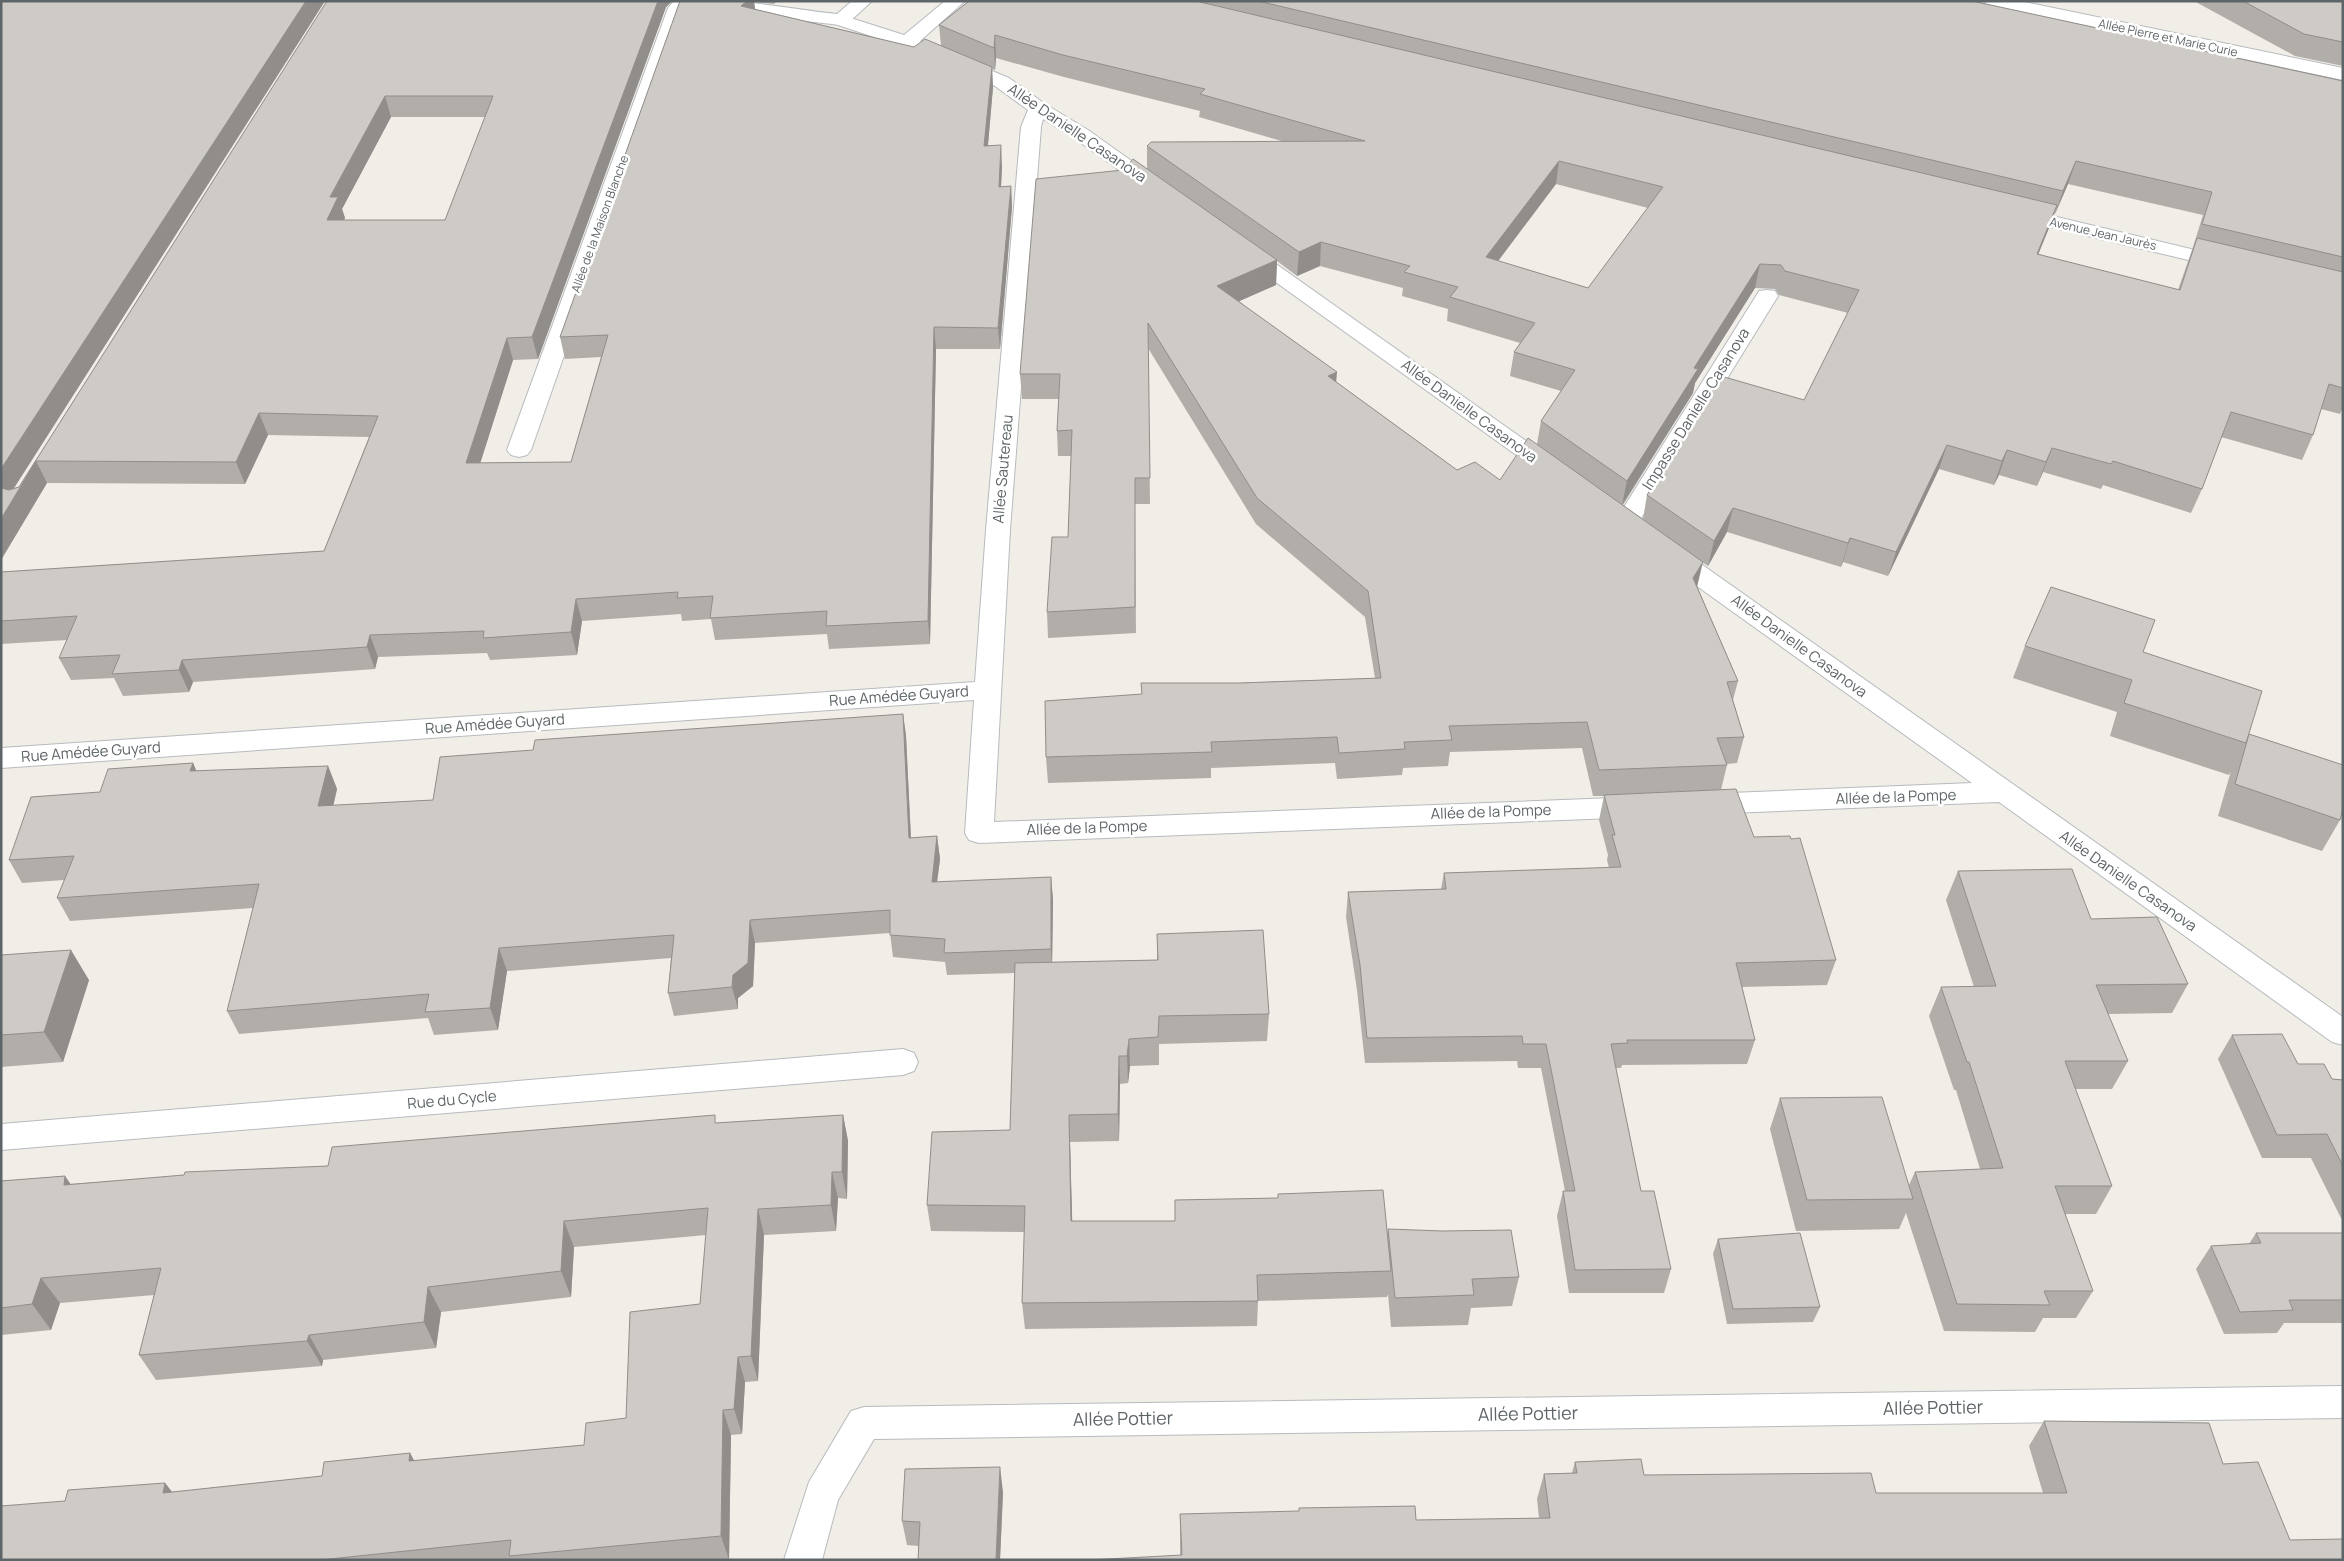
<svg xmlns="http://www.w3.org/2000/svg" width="2344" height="1561" font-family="Manrope,sans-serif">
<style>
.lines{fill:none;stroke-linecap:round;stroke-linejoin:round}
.street-casing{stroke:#b7bbbe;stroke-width:2}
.secondary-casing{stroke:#b5bcbf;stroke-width:2}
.street{fill:#fff;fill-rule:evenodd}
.secondary{fill:#fff;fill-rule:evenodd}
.wall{fill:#b1aeaa;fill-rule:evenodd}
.shaded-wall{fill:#908d8b}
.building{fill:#cecac6;stroke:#908d8b;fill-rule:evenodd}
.labels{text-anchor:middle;stroke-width:5;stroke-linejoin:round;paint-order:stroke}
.far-street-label{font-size:12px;fill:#5e6568;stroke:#fff}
.street-label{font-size:15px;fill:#5e6568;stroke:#fff}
.near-street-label{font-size:18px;fill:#5e6568;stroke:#fff}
</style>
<rect width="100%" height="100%" fill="#f1ede7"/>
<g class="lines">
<g class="street-casing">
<g id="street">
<path d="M674,1H695L685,10L531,450L527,455L519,457L511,455L507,450L668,8Z"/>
<path d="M945,1H965L920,41L1009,78L1045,104L1088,130L1164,184L1167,188L1164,192L1157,194L1150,192L1074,138L1043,119L1041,127L1010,530L994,822L1640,797L1650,800L1654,807L1650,814L1640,817L979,843L969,840L965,833L974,700L1,768V748L975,682L986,530L1021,127L1028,110L995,86L901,46L835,24L832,20L835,16L841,15L904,35Z"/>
<path d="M1984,1H2020L2343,68V80L1993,6L1987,5Z"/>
<path d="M1245,245L1252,247L1560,465L1564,470L1560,475L1552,477L1544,475L1238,255L1235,251L1238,247Z"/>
<path d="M1767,290L1775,291L1778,296L1638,523L1635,528L1626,531L1617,528L1614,523L1756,296L1759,291Z"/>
<path d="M1668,545L1677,547L2343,1017V1045L2332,1042L1999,802L1705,814L1695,811L1691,804L1695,797L1705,794L1972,783L1659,559L1656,553L1659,547Z"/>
<path d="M903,1049L914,1053L918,1062L914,1071L903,1075L1,1150V1124Z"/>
<path d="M2343,1386V1418L874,1439L838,1500L822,1560H784L809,1482L851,1411L864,1407Z"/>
</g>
</g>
<g class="secondary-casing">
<g id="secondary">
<path d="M715,1C756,1 797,10 837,14L852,1H872L847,24L841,25L760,16L718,5Z"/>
<path d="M2015,207L2233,259L2237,263L2233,267L2226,269L2008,217L2005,213L2008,209Z"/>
</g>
</g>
<use href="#street" class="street"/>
<use href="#secondary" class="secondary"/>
</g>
<g class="wall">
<path d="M1,1H325L14,488L19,487L327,1H672L666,7L538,359L513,360L480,463L571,462L601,357L565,359L560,337L680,1H777L774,4L754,2L755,9L914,47L941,45L939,25L969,1H1972L2342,81L2343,79V407L2340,414L2321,409L2313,435L2302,460L2221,437L2202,489L2191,513L2103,485L2101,489L2043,472L2037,486L1999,475L1994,485L1939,469L1888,576L1843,562L1841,567L1727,532L1708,566L1702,562L1697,586L1738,681L1733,700L1744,737L1737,763L1727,764V765L1721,790L1754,837L1836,960L1827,985L1742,987L1755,1040L1747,1064L1622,1065L1621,1068H1616L1641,1191L1671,1269L1664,1293H1569L1557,1216L1563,1191H1565L1541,1068H1518L1517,1061L1365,1063L1357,990L1346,917L1348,892L1441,889L1444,873L1609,868L1607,860L1608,855L1599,820L1604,796H1593L1582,748L1450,752L1448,766L1403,768L1402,775L1337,779L1335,763L1211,768V778L1048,783L1046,757L1142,694L1141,683H1239L1375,678L1365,617L1256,524L1148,348L1150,504H1135L1136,633L1048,638L1047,612L1068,537L1071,456H1058L1057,431L1059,399H1022L1020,374L1147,169V146L1285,142L1199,117L1200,111L1064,77L996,58L995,70L992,69L993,87L988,145L1002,166L1001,187L1011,186L1012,207L1000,349H936L930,644L829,649L827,634L715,640L711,619L682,621L681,614L582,621L577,655L490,660L487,653L378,657L375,669L193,682L189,692L123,696L114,678L71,680L59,658L67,640L1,644V572L324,551L369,437L268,435L245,484L47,483L1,560ZM391,117H485L445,220H344L345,218L342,209ZM1556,184L1648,208L1588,288L1498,261ZM2068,184L2203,215L2193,247L2178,290L2038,254L2049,228L2054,214H2055ZM1277,261L1297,276L1320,266L1403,288L1402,296L1448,309L1447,321L1520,343L1514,352L1510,376L1561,391L1541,421L1537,444L1500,480L1457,470L1336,382L1239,301L1276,285ZM1755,288L1775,289L1779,295L1848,313L1804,400L1647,495L1643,519L1623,505L1693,393L1695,383Z"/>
<path d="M2194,1H2343V66L2295,56Z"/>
<path d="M2025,646L2143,652L2247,738L2249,734L2340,820L2322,851L2218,816L2231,771L2229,775L2110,736L2117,712L2013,678Z"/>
<path d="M903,714L906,736L911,838L937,836L940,859L937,882L1051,877L1053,900L1052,962L1157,960V934L1269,1014L1267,1041L1159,1044V1065L1130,1066L1128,1083L1120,1084L1119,1141L1070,1142L1072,1221H1175V1200L1388,1235V1229L1519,1277L1512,1306L1471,1308L1468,1325L1391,1327L1388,1294L1387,1297L1258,1301L1257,1326L1025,1329L1022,1303L1025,1232L931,1231L927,1205L1010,1130L1015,973L947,975L945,962L893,957L890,933L755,943L753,986L738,998V1009L674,1016L668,993L671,958L507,971L498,1030L434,1035L428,1018L239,1034L227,1011L253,908L70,921L57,898L64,880L22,883L9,860L100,792L193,763L196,771L328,766L337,789L333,806L433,800L533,750Z"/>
<path d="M1958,871L2091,919L2188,984L2172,1013L2108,1014L2128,1061L2112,1089H2075L2112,1186L2096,1214H2065L2093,1291L2076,1318H2043L2035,1332L1944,1331L1906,1213L1899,1229L1796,1231L1770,1129L1780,1098L1909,1185L1915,1172L1980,1169L1956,1090H1954L1929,1016L1941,987H1974L1946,900Z"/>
<path d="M1,955L89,980L63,1062L1,1067Z"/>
<path d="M2232,1035L2332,1079L2343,1080V1222L2311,1158H2262L2218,1059Z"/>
<path d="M843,1115L848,1141L847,1199L838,1198L836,1231L764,1235L758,1381L745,1382L742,1434L731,1435L729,1560H1L65,1501L165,1483L172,1492L322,1476L410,1453L414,1461L584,1445L626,1418L700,1304L706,1235L574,1247L571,1297L441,1312L436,1348L323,1360L322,1366L156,1380L139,1355L154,1295L60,1303L51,1330L1,1335V1181L65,1176L70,1184L328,1166L717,1123Z"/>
<path d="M2256,1233H2343V1323H2284L2277,1333L2224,1334L2196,1269L2211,1246L2249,1244Z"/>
<path d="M1718,1239L1820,1307L1813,1322L1727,1324L1713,1254Z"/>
<path d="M2044,1421L2223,1464L2290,1540L2343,1560L1180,1555V1514L1416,1520L1539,1518L1537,1499L1544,1474L1572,1473L1575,1462L1644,1475L1876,1493H2043L2029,1446Z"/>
<path d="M1003,1492L1000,1560H918L919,1546L907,1545L902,1521Z"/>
</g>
<g class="shaded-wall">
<path d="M306,1H325L5,502L1,494V469Z"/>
<path d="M658,1H672L666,7L538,359L532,337Z"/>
<path d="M747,1H754L756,17L741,6Z"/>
<path d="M995,35L996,58L995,70L994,48Z"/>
<path d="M992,67L993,87L986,167L984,146Z"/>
<path d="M385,96L391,117L342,209L345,218L333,242L327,220L330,197Z"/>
<path d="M1001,145L1002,166L1000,208L999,187Z"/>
<path d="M1559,161L1556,184L1483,281L1486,257Z"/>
<path d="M2076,161L2068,184L2055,214L2063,191Z"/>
<path d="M1011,186L1012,207L1000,349L998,328Z"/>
<path d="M2057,205L2049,228L2029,277L2037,254Z"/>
<path d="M1321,242L1320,266L1297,276L1299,252Z"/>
<path d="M1277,260L1276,285L1217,311V286Z"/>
<path d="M1760,264L1755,288L1695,383L1693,393L1622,505L1627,481L1694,368Z"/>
<path d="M934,327L936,349L930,644L928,621Z"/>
<path d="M507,338L513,360L473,486L466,463Z"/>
<path d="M1337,372L1335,397L1328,376Z"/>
<path d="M259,413L268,435L245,484L236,462Z"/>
<path d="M1947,445L1939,469L1888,576L1896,552Z"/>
<path d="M2052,448L2043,472L2037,486L2046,462Z"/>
<path d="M2007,450L1999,475L1994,485L2002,461Z"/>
<path d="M36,461L47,483L1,560V519Z"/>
<path d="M1733,508L1727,532L1708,566L1714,541Z"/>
<path d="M1850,538L1843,562L1841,567L1848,543Z"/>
<path d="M1703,562L1697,587L1693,578Z"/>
<path d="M576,599L582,621L577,655L571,632Z"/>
<path d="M370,635L378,657L375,669L367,647Z"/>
<path d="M182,660L193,682L189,692L179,670Z"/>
<path d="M903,714L906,736L912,861L909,838Z"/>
<path d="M193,763L203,786L190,771Z"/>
<path d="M328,766L337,789L328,829L318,806Z"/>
<path d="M937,836L940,859L934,905L932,882Z"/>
<path d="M1051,877L1053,900L1052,972L1051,949Z"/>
<path d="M750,920L755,943L753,986L738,998V1009L732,987L733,975Z"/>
<path d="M499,948L507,971L498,1030L490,1008Z"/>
<path d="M71,950L89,980L63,1062L44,1032Z"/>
<path d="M1129,1039L1130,1066L1128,1083L1127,1056Z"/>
<path d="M1119,1056L1120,1084L1119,1141L1118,1114Z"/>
<path d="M843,1115L848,1141L847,1199L842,1172Z"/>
<path d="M1069,1115L1070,1142L1073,1248L1071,1221Z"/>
<path d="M832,1172L838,1198L836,1231L831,1205Z"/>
<path d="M65,1176L83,1202L64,1185Z"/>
<path d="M758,1209L764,1235L758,1381L751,1356Z"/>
<path d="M564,1221L574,1247L571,1297L561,1271Z"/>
<path d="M41,1278L60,1303L51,1330L32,1304Z"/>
<path d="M428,1287L441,1312L436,1348L424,1322Z"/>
<path d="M309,1335L323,1360L322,1366L307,1341Z"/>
<path d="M738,1357L745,1382L742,1434L734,1409Z"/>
<path d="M723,1410L731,1435L729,1560L721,1536Z"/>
<path d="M410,1453L423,1477L409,1461Z"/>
<path d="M1000,1467L1003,1492L1000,1560H996Z"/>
<path d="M165,1483L183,1506L163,1493Z"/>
</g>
<g class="building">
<path d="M1,1H306L1,469Z"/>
<path d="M327,1H658L532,337L507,338L466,463L571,462L608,335L560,337L680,1H747L741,6L914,47L925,39L992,67L984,146L1001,145L999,187L1011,186L998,328L934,327L928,621L826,626L827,611L710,618L713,596L677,598L678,592L576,599L571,632L483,638L484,631L370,635L367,647L182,660L179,670L112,674L120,655L59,658L77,616L1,621V572L324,551L378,416L259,413L236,462L36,461L1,519V488L9,490L19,487ZM385,96H493L445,220H327L338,197H330Z"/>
<path d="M969,1H1196L2057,205L2037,254L2180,290L2197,238L2343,272V388L2329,384L2313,435L2231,412L2202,489L2113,461L2111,464L2052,448L2046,462L2007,450L2002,461L1947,445L1896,552L1850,538L1848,543L1733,508L1714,541L1647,495L1721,376L1804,400L1859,290L1785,271L1781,265L1760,264L1694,368L1698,369L1627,481L1541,421L1575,370L1514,352L1535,323L1450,297L1458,287L1404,272L1410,266L1321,242L1299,252L1147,146L1151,142L1365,141L1200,94L1205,89L1063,55L995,35L994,48L939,25ZM1559,161L1663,187L1588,288L1486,257Z"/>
<path d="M1258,1H1972L2343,81V257L2202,224L2212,192L2076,161L2063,191Z"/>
<path d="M2243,1H2343V42L2304,34Z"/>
<path d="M1133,159L1277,260L1217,286L1337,372L1328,376L1457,470L1475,462L1500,480L1528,438L1703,562L1693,578L1738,681L1727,682L1744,737L1717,738L1727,765L1599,770L1587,722L1449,726L1452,740L1404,742L1405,749L1339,753L1337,737L1211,742L1212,752L1046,757L1045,701L1142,694L1141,683H1239L1381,678L1368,591L1257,498L1148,323L1150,478H1135V607L1047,612L1052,537H1068L1072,430L1057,431L1060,374H1020L1036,179L1123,170Z"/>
<path d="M2051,587L2155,620L2143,652L2262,691L2246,743L2124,703L2132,680L2025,646Z"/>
<path d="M903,714L909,838L937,836L932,882L1051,877V949L944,953L945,939L890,935V910L750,920L748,963L733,975L732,987L668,993L674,935L499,948L490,1008L425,1012L429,994L227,1011L259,884L57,898L74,856L9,860L31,797L100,792L108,769L193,763L190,771L328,766L318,806L433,800L440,757L533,750L535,740Z"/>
<path d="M2249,734L2343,765V809L2340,820L2235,784Z"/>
<path d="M1736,789L1754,837L1790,836L1791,839L1800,838L1836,960L1736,963L1755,1040H1627L1628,1043L1611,1044L1641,1191H1654L1671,1269L1575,1270L1563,1191H1575L1546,1044H1523L1522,1036L1367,1038L1360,965L1348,892L1446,889L1444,873L1621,867L1612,835H1615L1604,795Z"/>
<path d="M2072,869L2091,919L2157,917L2188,984L2096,985L2128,1061H2065L2112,1186H2055L2093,1291H2044L2050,1305L1957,1304L1915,1172L2003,1168L1969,1062H1967L1941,987L1996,986L1958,871Z"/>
<path d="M1263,930L1269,1014L1159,1016L1158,1037L1129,1039L1127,1056H1119L1118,1114L1069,1115L1071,1221H1175V1200L1278,1198V1194L1383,1190L1391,1271L1257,1275L1258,1301L1022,1303L1025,1206L927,1205L932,1132L1010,1130L1015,963L1158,960L1157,934Z"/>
<path d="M71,950L44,1032L1,1035V955Z"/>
<path d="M2282,1034L2298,1064H2324L2332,1079L2343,1080V1166L2327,1134L2277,1135L2232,1035Z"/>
<path d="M1882,1097L1913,1199L1807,1200L1780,1098Z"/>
<path d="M715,1115V1123L843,1115L842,1172H832L831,1205L758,1209L751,1356L738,1357L734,1409L723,1410L721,1536L509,1556L511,1540L320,1560H1V1506L65,1501L68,1490L165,1483L163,1493L322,1476L324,1462L410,1453L409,1461L584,1445L586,1423L626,1418L630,1312L700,1304L708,1208L564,1221L561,1271L428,1287L424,1322L309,1335L307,1341L139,1355L161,1268L41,1278L32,1304L1,1308V1181L65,1176L64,1185L184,1175L185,1172L328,1166L332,1147Z"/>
<path d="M1388,1229L1442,1231L1511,1230L1519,1277L1472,1279L1474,1295L1395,1298Z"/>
<path d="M1800,1233L1820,1307L1733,1309L1718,1239Z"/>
<path d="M2256,1233H2343V1300H2289L2293,1310L2240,1312L2211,1246L2261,1243Z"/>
<path d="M2044,1421L2209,1423L2223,1464L2258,1462L2290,1540L2343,1539V1560H1089L1182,1555L1180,1514L1299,1511V1508L1415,1506L1416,1520L1550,1518L1544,1474L1577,1473L1575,1462L1641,1459L1644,1475L1871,1473L1876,1493H2067Z"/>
<path d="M1000,1467L996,1560H918L920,1522L902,1521L905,1469Z"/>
</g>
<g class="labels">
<g class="far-street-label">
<text transform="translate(2168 38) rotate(12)" y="4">Allée Pierre et Marie Curie</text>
<text transform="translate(600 224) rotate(-70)" y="4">Allée de la Maison Blanche</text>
<text transform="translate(2103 234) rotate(13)" y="4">Avenue Jean Jaurès</text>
</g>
<g class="street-label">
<text transform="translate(1077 133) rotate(34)" y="5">Allée Danielle Casanova</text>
<text transform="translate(1696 409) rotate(-58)" y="5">Impasse Danielle Casanova</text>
<text transform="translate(1469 411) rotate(36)" y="5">Allée Danielle Casanova</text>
<text transform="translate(1003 469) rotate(-85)" y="5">Allée Sautereau</text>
<text transform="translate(1799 646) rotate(36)" y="5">Allée Danielle Casanova</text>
<text transform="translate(899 696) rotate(-4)" y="5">Rue Amédée Guyard</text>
<text transform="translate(495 724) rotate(-4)" y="5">Rue Amédée Guyard</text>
<text transform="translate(91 752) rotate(-4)" y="5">Rue Amédée Guyard</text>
<text transform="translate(1896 797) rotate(-2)" y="5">Allée de la Pompe</text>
<text transform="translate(1491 812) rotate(-2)" y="5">Allée de la Pompe</text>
<text transform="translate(1087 828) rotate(-2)" y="5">Allée de la Pompe</text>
<text transform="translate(2128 881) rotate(35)" y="5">Allée Danielle Casanova</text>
<text transform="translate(452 1100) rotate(-5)" y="5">Rue du Cycle</text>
</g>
<g class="near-street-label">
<text transform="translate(1933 1408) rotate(-1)" y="6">Allée Pottier</text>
<text transform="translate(1528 1414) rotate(-1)" y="6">Allée Pottier</text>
<text transform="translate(1123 1419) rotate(-1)" y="6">Allée Pottier</text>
</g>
</g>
<rect width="2344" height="1561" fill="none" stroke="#5e6568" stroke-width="5"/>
</svg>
